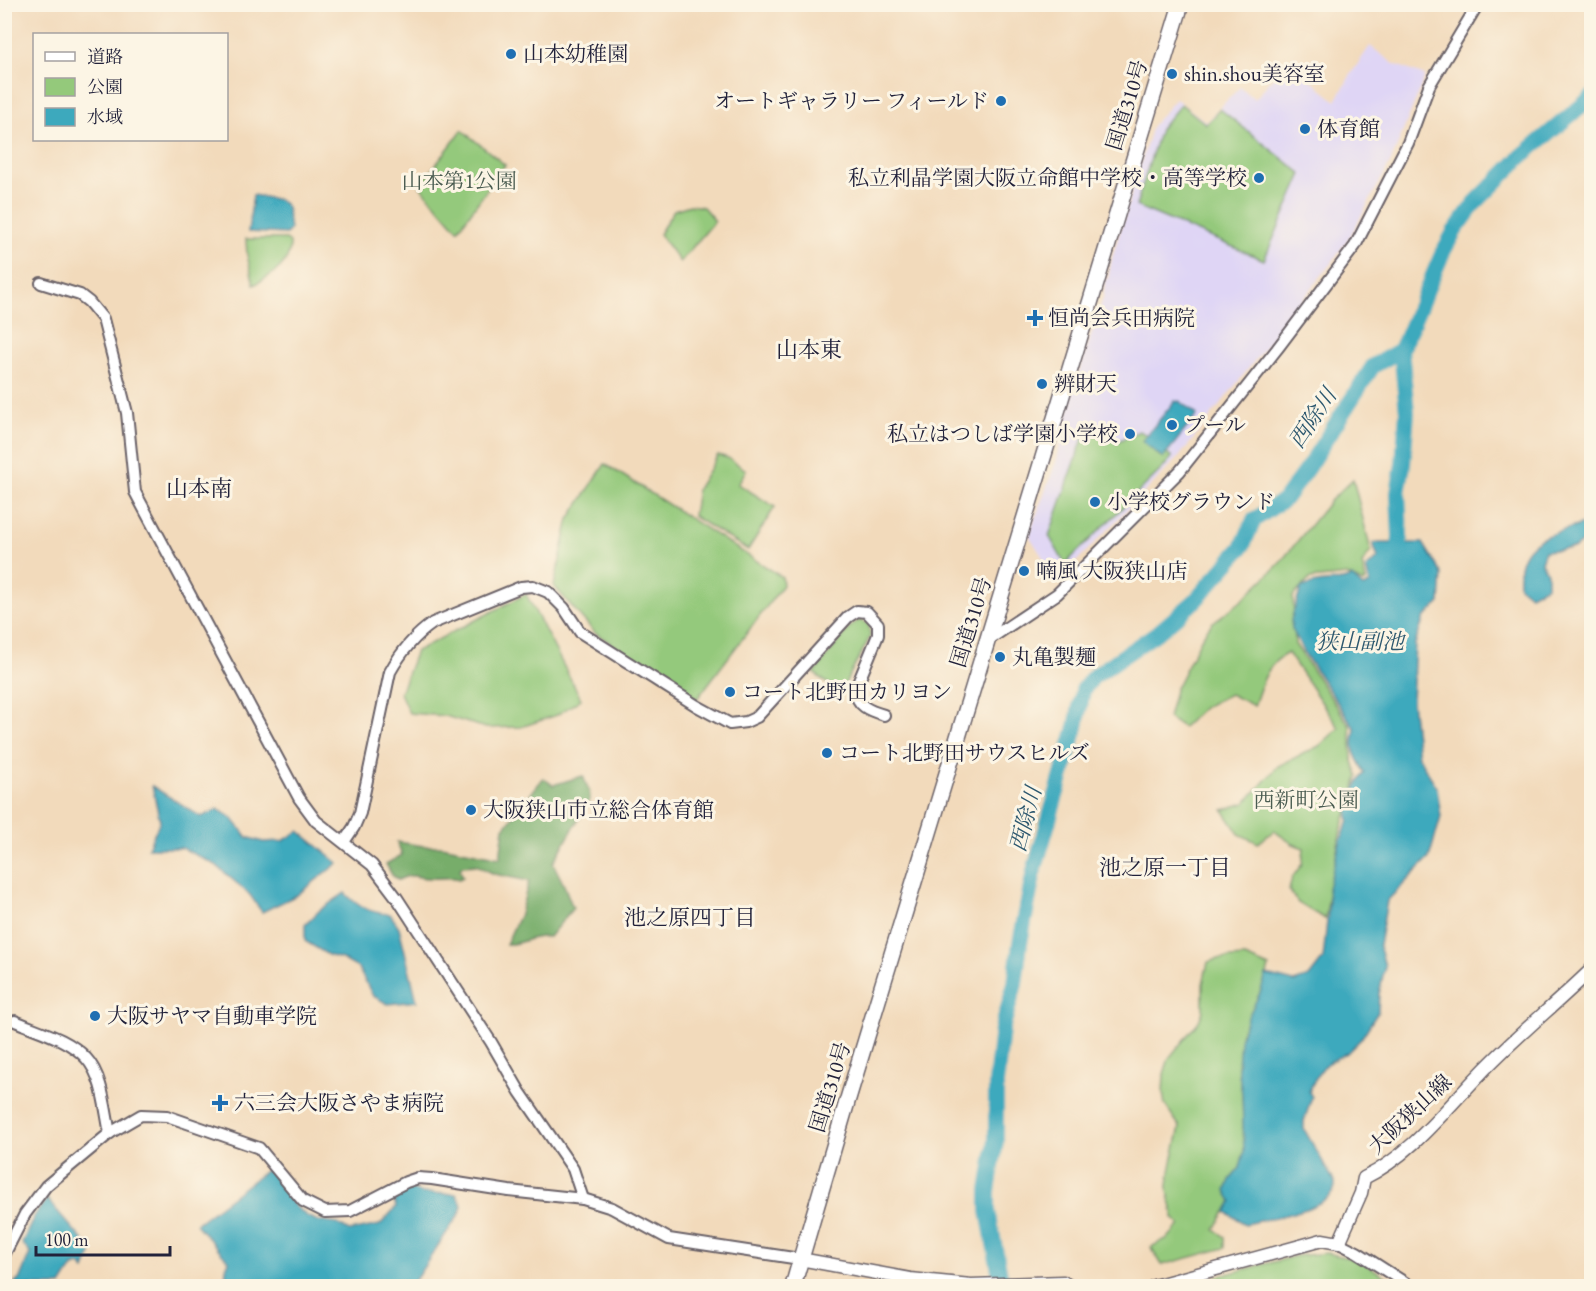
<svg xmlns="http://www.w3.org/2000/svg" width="1596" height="1291" font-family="'EB Garamond','Noto Serif JP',serif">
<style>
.built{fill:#dfd5f5}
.green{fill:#94c97b;stroke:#5b765b;stroke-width:1.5}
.forest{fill:#77ad6b;stroke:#4c6853;stroke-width:1.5}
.water{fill:#3da9bd;stroke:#30667c;stroke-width:1.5}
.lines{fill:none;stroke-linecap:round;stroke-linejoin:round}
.river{stroke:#3da9bd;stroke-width:16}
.secondary-casing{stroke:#6b6268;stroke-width:14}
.primary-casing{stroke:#6b6268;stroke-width:15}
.highway-casing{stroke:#6b6268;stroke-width:18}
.secondary{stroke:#fff;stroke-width:10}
.primary{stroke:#fff;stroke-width:12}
.highway{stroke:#fff;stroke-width:15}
.poi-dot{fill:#1f6fb2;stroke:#fcf5e5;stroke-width:2}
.labels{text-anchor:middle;stroke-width:6;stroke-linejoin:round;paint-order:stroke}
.poi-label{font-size:21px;fill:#22223b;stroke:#fcf5e5;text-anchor:start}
.street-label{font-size:21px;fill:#22223b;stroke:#fcf5e5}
.park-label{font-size:21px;fill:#4a5c51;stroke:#fcf5e5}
.neighbourhood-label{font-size:22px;fill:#22223b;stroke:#fcf5e5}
.water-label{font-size:22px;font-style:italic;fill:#2d586f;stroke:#fcf5e5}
</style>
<rect width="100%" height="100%" fill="#fcf5e5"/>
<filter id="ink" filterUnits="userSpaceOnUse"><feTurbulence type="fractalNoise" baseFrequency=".0167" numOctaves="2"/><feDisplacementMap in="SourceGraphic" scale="12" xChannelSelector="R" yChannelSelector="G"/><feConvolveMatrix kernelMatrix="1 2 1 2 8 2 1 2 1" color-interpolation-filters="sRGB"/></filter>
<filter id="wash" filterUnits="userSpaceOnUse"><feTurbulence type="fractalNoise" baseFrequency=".008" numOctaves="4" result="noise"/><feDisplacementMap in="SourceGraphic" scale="24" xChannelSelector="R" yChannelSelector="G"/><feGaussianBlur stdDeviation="1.35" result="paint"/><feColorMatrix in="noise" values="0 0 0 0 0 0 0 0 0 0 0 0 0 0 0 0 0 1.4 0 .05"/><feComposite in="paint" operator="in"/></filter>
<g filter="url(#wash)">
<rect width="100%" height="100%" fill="#f2dabb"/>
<path class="built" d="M1370,46L1394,64L1425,76L1391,161L1351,235L1332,262L1179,457L1057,581L1029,535L1057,459L1073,391L1104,295L1105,279H1108L1112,258L1152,126L1176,99L1206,122L1240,87L1255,99L1287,61L1336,101L1351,74Z"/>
<g class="green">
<path d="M1181,104L1206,124L1220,109L1302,174L1264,260L1136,206L1160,129Z"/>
<path d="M462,130L505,165L458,230L420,186Z"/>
<path d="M690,205L703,207L715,221L680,262L659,234L674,210Z"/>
<path d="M246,239H285L290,243C291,265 271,275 254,285L247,255Z"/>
<path d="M1086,430L1116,442L1139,431L1147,435L1143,441L1162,458L1167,453L1172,457L1163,468L1065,564L1049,536Z"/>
<path d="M718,455L728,458L746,470L738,484L775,507L748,550L693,516L697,489Z"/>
<path d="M605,464L782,577L783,585L697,699L595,633L554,586L569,519Z"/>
<path d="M1353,479L1371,551L1362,564L1366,581L1363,583L1347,575L1310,579L1293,596L1295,644L1350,726L1352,758L1358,776L1340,834L1325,919L1298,903L1289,890L1292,878L1302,864L1304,848L1293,844L1274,831L1258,843L1239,834L1223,810L1245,803L1278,766L1319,746L1339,728L1288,653C1266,663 1261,686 1254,706L1230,694L1204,707L1183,727L1168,718L1175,690L1202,637L1212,623L1240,602L1279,564L1330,501Z"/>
<path d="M526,594L581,699L557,715L521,727L486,728L445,716L409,713L400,693L416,651Z"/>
<path d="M859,620L869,624L870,637L840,693L814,673L849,628Z"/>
<path d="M1245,957L1269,967L1265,982L1242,1031L1238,1067L1242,1093L1244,1152L1240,1168L1230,1180L1228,1193L1232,1201L1230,1206L1221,1218L1215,1230L1225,1237V1248L1162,1265L1151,1247L1168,1238L1180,1225L1173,1218C1174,1208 1167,1198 1168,1185C1170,1166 1176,1146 1180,1127L1165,1105L1163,1093L1164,1074L1169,1058L1199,1021L1203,1011V984L1208,962L1217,959Z"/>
<path d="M1327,1253L1358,1260L1402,1286H1180L1296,1256Z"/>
</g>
<path class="forest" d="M583,776L589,791L590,800L553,863L564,885L573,908L549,937C530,935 523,945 506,944L520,914L529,881L494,874L476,865L462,866L460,870L463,877L459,879C448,876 441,879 430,878C415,878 414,872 398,880L392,875L386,864L402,855L397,842L424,846H442L500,858L504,828L543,778L553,785Z"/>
<g class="water">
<path d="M253,195L280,200L287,207L290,230L286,234L248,232Z"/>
<path d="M1175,401L1177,402L1179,401L1197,415L1163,458L1142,441Z"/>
<path d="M1591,519V535L1575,548L1545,551L1541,562L1547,573V586L1530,595L1519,586C1516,536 1550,536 1589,522Z"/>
<path d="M1373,543H1423L1442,574L1440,603L1424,618L1415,644L1412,701L1418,757L1437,787L1441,817L1429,858L1387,901L1379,945L1385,966L1379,994L1378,1012L1361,1039L1348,1052L1326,1064L1316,1077L1309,1092L1312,1097L1304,1121V1129L1335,1183C1338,1209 1265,1219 1245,1224L1226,1212L1232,1201L1226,1191L1230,1180L1240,1168L1244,1152L1242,1093L1238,1067L1240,1040L1247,1019L1260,993L1266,975L1294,982L1309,977L1323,959L1329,902L1328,888L1341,839L1349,820C1345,810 1357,781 1365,773C1355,756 1350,749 1355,729L1305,654L1292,629L1291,620L1301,588C1318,579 1339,584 1352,577L1363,587L1370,584L1366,568L1378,558Z"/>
<path d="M152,786L201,817L218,809L232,818L247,837L263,842L283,841L299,831L338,863L297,895L262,912L250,895L216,865L182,848H148L160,821Z"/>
<path d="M345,893C358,907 370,913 390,914L399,927L417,1001L388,1004L373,996L358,968L342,959L328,955L305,941V925L320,910Z"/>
<path d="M268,1169L296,1207L307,1216L318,1221L338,1224L349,1231L380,1225L396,1207L393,1197L405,1190L412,1189L422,1193L456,1194L462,1205L460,1213L411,1286H231C224,1278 224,1270 229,1261L196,1224Z"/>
<path d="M47,1199L92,1251L85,1270L80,1265L73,1267L61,1286H15V1282L19,1280L30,1253L22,1243L35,1215Z"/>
</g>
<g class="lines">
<g class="river">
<path d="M1398,565L1400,536L1398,493L1403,464L1407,412L1401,350L1443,252L1454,232L1475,203L1523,155L1592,97"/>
<path d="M1002,1286L988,1211V1191L996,1141V1083L1002,1029L1015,984L1020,943L1034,871L1076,727L1083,690L1093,677L1161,630L1195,601L1242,547L1254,520L1285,499L1308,467L1373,366L1401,350"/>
</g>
</g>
</g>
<g filter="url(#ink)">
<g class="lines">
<g class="secondary-casing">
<g id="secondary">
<path d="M41,283L80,295L89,302L103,319L127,413L135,492L299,798L316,821L372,865L397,898L491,1042L520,1092L573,1169L583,1199"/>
<path d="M988,640L1057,594L1180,471L1277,349L1355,246L1408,143L1429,86L1478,4"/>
<path d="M344,842L354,827L360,813L390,672C401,652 414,636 433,623L521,587L533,586L548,592L564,608L580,632L697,706L730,724L746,722L757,717L848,617L857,611L867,612L878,624V635L856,688C855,706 870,711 884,715"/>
<path d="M15,1021C38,1031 69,1039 86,1058C103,1076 105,1110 110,1133"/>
<path d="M1339,1243L1357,1252L1410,1286"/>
<path d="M4,1255L25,1214L46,1186L110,1133L141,1115L167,1116L259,1148L303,1201L325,1212L350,1211L406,1182L418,1178L432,1179L509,1191L583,1199L612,1208L669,1239L800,1259"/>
</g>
</g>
<g class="primary-casing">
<g id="primary">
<path d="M800,1259L910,1279L971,1285L1063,1282L1069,1286"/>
<path d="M1154,1286L1322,1240L1339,1243L1361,1193L1364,1178C1410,1156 1445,1110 1480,1074C1515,1037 1555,1005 1592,969"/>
</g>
</g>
<g class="highway-casing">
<path id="highway" d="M793,1286L847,1102L1181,4"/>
</g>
<use href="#secondary" class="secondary"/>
<use href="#primary" class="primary"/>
<use href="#highway" class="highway"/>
</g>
</g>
<g class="poi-dot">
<circle cx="511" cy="54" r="6"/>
<circle cx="1172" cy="74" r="6"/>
<circle cx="1001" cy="101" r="6"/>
<circle cx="1305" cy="129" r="6"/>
<circle cx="1259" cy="178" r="6"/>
<path d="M1032 309h6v6h6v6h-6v6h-6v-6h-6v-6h6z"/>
<circle cx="1042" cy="384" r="6"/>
<circle cx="1172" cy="425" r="6"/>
<circle cx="1130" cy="434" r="6"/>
<circle cx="1095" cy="502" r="6"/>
<circle cx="1024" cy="571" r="6"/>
<circle cx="1000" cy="657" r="6"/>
<circle cx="730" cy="692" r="6"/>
<circle cx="827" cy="753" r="6"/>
<circle cx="471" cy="810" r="6"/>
<circle cx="95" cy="1016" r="6"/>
<path d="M217 1094h6v6h6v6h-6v6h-6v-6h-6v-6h6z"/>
</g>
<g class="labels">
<g class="poi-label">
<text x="523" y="61">山本幼稚園</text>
<text x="1184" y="81">shin.shou美容室</text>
<text x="989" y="108" text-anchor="end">オートギャラリー フィールド</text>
<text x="1317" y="136">体育館</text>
<text x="1247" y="185" text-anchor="end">私立利晶学園大阪立命館中学校・高等学校</text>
<text x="1048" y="325">恒尚会兵田病院</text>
<text x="1054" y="391">辨財天</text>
<text x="1184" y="432">プール</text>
<text x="1118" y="441" text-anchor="end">私立はつしば学園小学校</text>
<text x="1107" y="509">小学校グラウンド</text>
<text x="1036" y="578">喃風 大阪狭山店</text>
<text x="1012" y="664">丸亀製麺</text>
<text x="742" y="699">コート北野田カリヨン</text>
<text x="839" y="760">コート北野田サウスヒルズ</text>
<text x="483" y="817">大阪狭山市立総合体育館</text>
<text x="107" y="1023">大阪サヤマ自動車学院</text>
<text x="234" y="1110">六三会大阪さやま病院</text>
</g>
<g class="street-label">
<text transform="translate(1127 105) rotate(-73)" y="7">国道310号</text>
<text transform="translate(971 622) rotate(-73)" y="7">国道310号</text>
<text transform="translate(830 1087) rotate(-73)" y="7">国道310号</text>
<text transform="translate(1410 1114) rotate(-43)" y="7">大阪狭山線</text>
</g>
<g class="park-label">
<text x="459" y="188">山本第1公園</text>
<text x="1306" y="807">西新町公園</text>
</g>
<g class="neighbourhood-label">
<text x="809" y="357">山本東</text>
<text x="199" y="496">山本南</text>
<text x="1165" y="875">池之原一丁目</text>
<text x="690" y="925">池之原四丁目</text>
</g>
<g class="water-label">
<text transform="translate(1312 418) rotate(-56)" y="8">西除川</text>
<text x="1360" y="649">狭山副池</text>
<text transform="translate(1025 819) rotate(-75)" y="8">西除川</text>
</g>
</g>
<rect width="1596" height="1291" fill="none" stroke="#fcf5e5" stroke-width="24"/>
<rect x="33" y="33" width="195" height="108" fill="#fcf5e5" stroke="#a5a1a1" stroke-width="1.5"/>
<rect x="45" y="52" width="30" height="9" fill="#ffffff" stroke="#a5a1a1" stroke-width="1.5"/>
<text x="87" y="63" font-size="18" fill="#22223b">道路</text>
<rect x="45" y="78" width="30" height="18" fill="#94c97b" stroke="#a5a1a1" stroke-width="1.5"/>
<text x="87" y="93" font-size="18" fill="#22223b">公園</text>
<rect x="45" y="108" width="30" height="18" fill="#3da9bd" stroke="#a5a1a1" stroke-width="1.5"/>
<text x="87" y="123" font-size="18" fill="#22223b">水域</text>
<path d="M36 1246v9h134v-9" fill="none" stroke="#22223b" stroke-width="3"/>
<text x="45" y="1246" font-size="18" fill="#22223b" stroke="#fcf5e5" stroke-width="4.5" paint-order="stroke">100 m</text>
</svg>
